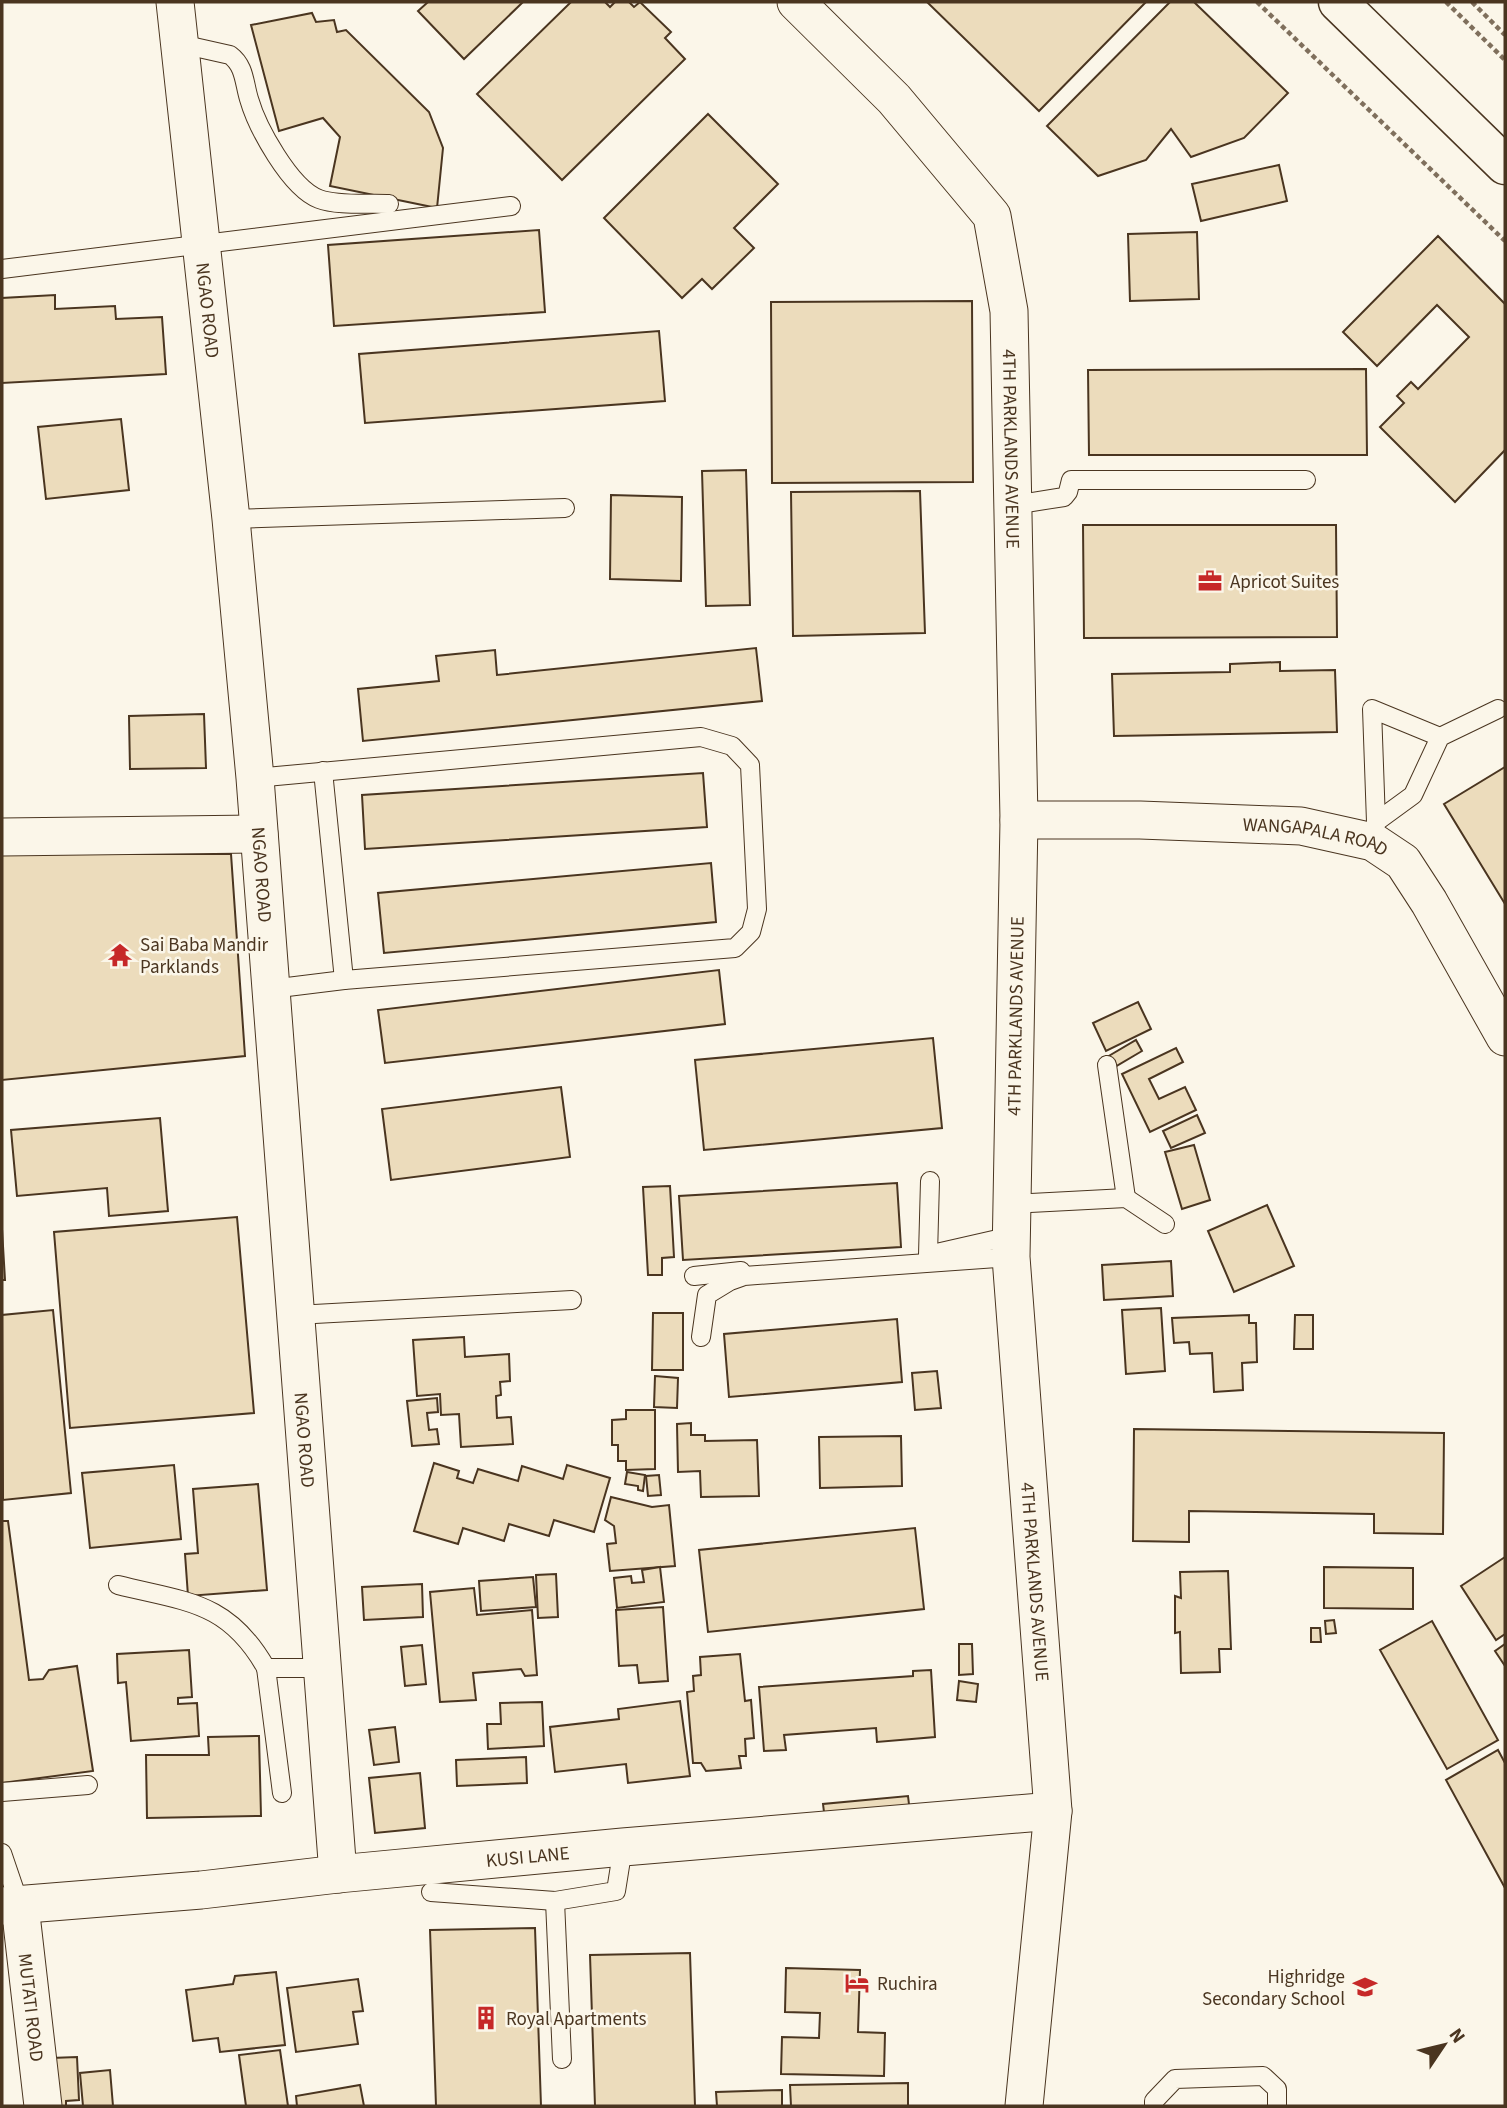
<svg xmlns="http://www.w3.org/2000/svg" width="1507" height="2108" font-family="'Source Sans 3',sans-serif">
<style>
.building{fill:#ecdcbc;stroke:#4a3520;stroke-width:2}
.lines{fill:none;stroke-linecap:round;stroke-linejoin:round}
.service-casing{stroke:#4a3520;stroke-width:20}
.minor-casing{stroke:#4a3520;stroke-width:39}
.tertiary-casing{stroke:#4a3520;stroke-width:41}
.path{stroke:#7f6f5c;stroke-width:4.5;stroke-dasharray:5 3.5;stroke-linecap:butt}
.service{stroke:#fbf6e9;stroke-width:18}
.minor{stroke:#fbf6e9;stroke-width:37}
.tertiary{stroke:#fbf6e9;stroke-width:38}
.labels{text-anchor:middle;stroke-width:5;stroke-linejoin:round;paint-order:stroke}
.street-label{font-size:19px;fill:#4a3520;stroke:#fbf6e9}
.poi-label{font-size:19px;fill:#4a3520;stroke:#fbf6e9;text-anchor:start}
</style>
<rect width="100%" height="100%" fill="#fbf6e9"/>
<g class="building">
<path d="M428,2H523L464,59L418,11Z"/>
<path d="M571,2H605L610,7L615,2H629L634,7L640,2L671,32L665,38L685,59L562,180L477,94Z"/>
<path d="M927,2H1146L1039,111Z"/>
<path d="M1170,2H1194L1288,93L1244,138L1191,157L1171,129L1146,160L1098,176L1047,126Z"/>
<path d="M312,13L316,22L334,20L337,32L346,30L429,112L443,148L437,208L330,186L340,137L323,118L279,131L251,25Z"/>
<path d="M708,114L778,184L734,228L754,248L712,289L702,279L682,298L604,218Z"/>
<path d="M1279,165L1287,201L1201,221L1192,184Z"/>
<path d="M539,230L545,312L334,326L328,245Z"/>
<path d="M1197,232L1199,299L1130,301L1128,234Z"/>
<path d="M1438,236L1505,304V450L1455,502L1380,427L1404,403L1397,396L1411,382L1418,389L1469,337L1437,305L1377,366L1343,332Z"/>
<path d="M55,295V309L115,306L116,319L162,317L166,374L2,383V298Z"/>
<path d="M972,301L973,482L772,483L771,302Z"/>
<path d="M659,331L665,401L365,423L359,354Z"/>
<path d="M1366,369L1367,455H1089L1088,370Z"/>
<path d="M121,419L129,490L46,499L38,427Z"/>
<path d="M746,470L750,605L706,606L702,471Z"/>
<path d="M920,491L925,633L793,636L791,492Z"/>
<path d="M611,495L682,497L681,581L610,579Z"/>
<path d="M1083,525H1336L1337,637L1084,638Z"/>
<path d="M756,648L762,701L363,741L358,689L439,681L436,656L495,650L497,675Z"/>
<path d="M1280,662V671L1335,670L1337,732L1114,736L1112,674L1230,672V664Z"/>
<path d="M204,714L206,768L130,769L129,716Z"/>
<path d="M1505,767V904L1444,804Z"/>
<path d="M703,773L707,827L365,849L362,795Z"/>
<path d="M2,854H231L245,1056L2,1080Z"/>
<path d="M711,863L716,922L384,953L378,893Z"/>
<path d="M719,970L725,1024L385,1063L378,1010Z"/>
<path d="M1138,1002L1151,1029L1106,1051L1093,1023Z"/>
<path d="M933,1038L942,1128L704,1150L695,1060Z"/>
<path d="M1136,1040L1142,1051L1113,1068L1107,1057Z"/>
<path d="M1176,1048L1183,1062L1149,1079L1159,1099L1185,1087L1196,1110L1150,1132L1122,1074Z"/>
<path d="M561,1087L570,1157L391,1180L382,1109Z"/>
<path d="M1197,1115L1205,1133L1171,1148L1163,1131Z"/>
<path d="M160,1118L168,1211L109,1216L107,1188L17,1196L11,1130Z"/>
<path d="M1194,1145L1210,1200L1182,1209L1165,1152Z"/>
<path d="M897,1183L901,1247L683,1260L679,1196Z"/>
<path d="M670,1186L674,1257L662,1258V1275H648L643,1187Z"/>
<path d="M1267,1205L1294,1266L1234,1292L1208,1231Z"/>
<path d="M237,1217L254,1413L70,1428L54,1232Z"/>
<path d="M2,1229L5,1280H2Z"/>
<path d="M1171,1261L1173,1296L1104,1300L1102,1265Z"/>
<path d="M1161,1308L1165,1371L1126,1374L1122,1310Z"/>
<path d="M53,1310L71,1493L3,1500L2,1315Z"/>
<path d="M653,1313H683V1370H652Z"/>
<path d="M1249,1315V1323H1256L1257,1362L1242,1363L1243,1390L1214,1392L1212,1353L1190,1354L1189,1342L1174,1343L1172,1318Z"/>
<path d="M1295,1315H1313V1349H1294Z"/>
<path d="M897,1319L902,1382L729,1397L724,1334Z"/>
<path d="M464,1337L465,1357L509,1354L510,1381L500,1382L501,1395L496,1396L497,1418L511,1417L513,1444L461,1447L459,1414L441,1415L440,1394L417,1396L413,1340Z"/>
<path d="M937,1371L941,1408L915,1410L912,1373Z"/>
<path d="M655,1376L678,1378L677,1408L654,1407Z"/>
<path d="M437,1398L438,1412L427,1413L429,1430L437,1429L439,1444L412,1446L407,1401Z"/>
<path d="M626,1410H655V1469L626,1470V1461H618V1445H612V1420L626,1419Z"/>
<path d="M691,1423V1435H705V1441L757,1440L759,1496L701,1497L700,1471L678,1472L677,1424Z"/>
<path d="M1134,1429L1444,1433L1443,1534L1374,1533V1514L1189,1511V1542L1133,1541Z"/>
<path d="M901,1436L902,1486L820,1488L819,1437Z"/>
<path d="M434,1463L459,1471L457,1478L473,1483L478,1469L518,1481L522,1466L563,1479L567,1465L610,1478L594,1532L554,1520L549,1536L509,1524L504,1541L463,1528L458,1544L414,1531Z"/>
<path d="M174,1465L181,1539L90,1548L82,1473Z"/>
<path d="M627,1472L645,1475L643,1491L638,1490V1486L625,1484Z"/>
<path d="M659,1475L661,1495L648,1496L646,1476Z"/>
<path d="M258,1484L267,1590L188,1596L185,1554L198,1553L193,1489Z"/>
<path d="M611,1497L652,1507L669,1505L675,1566L610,1571L607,1544L616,1543L614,1526L605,1520Z"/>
<path d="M2,1521H8L29,1680L43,1679L49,1670L77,1666L93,1771L2,1783Z"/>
<path d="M915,1528L924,1609L708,1632L699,1550Z"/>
<path d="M1505,1557V1634L1496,1640L1461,1586Z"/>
<path d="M660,1567L664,1602L617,1608L614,1578L631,1576L632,1583L644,1582L642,1570Z"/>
<path d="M1324,1567L1413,1568V1609L1324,1608Z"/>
<path d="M1228,1571L1231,1649H1219L1220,1672L1181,1673L1180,1632L1175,1633V1596L1181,1598L1180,1572Z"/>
<path d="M556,1574L558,1617L538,1618L536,1575Z"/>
<path d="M533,1577L536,1607L481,1611L479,1581Z"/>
<path d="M422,1584L423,1617L364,1620L362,1587Z"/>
<path d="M474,1588L477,1615L532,1610L537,1675L525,1676L521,1669L473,1673L476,1700L440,1702L430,1592Z"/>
<path d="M663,1607L668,1681L639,1683L637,1665L619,1666L616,1610Z"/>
<path d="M1334,1620L1336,1633L1326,1634L1325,1621Z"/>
<path d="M1432,1621L1498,1740L1447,1769L1380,1650Z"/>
<path d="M1311,1628H1320L1321,1642H1311Z"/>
<path d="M959,1644H972L973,1674L959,1675Z"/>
<path d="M1505,1644V1666L1495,1651Z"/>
<path d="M422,1645L426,1684L405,1686L401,1647Z"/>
<path d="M189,1650L192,1697L178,1698V1704L197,1703L199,1736L131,1741L126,1682L118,1683L117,1654Z"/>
<path d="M740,1654L745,1701L751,1700L754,1738L745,1739L746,1756H739L741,1768L706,1771L701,1763H693L687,1692L694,1691L693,1676L701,1675L700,1657Z"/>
<path d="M931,1670L935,1737L877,1742L876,1728L784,1735L786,1750L764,1751L759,1687L913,1676V1671Z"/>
<path d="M959,1681L978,1684L976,1702L957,1700Z"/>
<path d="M680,1701L690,1776L628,1783L626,1764L555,1772L550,1727L619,1719L618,1709Z"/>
<path d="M542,1702L544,1746L488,1749L487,1724H501L500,1703Z"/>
<path d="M395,1727L399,1762L374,1765L369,1730Z"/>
<path d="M259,1736L261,1816L147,1818L146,1755H209L208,1737Z"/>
<path d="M1498,1750L1505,1763V1888L1446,1780Z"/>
<path d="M526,1757L527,1783L457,1786L456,1760Z"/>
<path d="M420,1773L425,1828L375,1833L369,1778Z"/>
<path d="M908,1796L911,1821L826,1828L823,1804Z"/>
<path d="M535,1928L541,2106H436L430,1930Z"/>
<path d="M690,1953L695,2106H595L590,1955Z"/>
<path d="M786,1968L860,1970L858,2032L885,2033L884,2076L781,2074L782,2037L819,2038L820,2013L785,2012Z"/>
<path d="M276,1972L285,2045L220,2052L218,2038L193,2041L186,1990L233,1984L235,1976Z"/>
<path d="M358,1979L363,2011L353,2012L358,2044L296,2052L287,1988Z"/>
<path d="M280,2050L288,2106H246L239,2055Z"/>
<path d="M77,2057L79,2100L66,2101V2106H55L51,2058Z"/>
<path d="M110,2070L113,2106H83L80,2073Z"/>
<path d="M908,2083V2106H791L790,2085Z"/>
<path d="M360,2085L364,2106H297L296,2096Z"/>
<path d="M782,2090V2106H717L716,2092Z"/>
</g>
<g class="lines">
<g class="service-casing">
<g id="service">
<path d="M181,44L230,55C245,66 244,83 249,99C257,127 290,188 319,199C337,206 369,203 389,204"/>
<path d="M2,269L511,206"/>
<path d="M1013,505L1064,497L1068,492L1071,480H1306"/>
<path d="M231,519L565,508"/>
<path d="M323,771L344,980"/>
<path d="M255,778L701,737L732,746L750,765L757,909L751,932L735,948L344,980L271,989"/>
<path d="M1376,822L1413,795L1440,737L1498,709"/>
<path d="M1373,842L1376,822L1372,709L1440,737"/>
<path d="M1107,1065L1126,1198"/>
<path d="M1012,1204L1126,1198L1165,1224"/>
<path d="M932,1254L1011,1236"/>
<path d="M928,1255L930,1181"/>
<path d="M694,1276L741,1271"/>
<path d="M296,1315L572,1300"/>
<path d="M701,1337L707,1295L730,1281L744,1276L1011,1257"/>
<path d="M118,1585C186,1602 228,1601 266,1668"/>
<path d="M2,1792L88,1785"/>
<path d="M282,1793L266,1668H324"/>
<path d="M2,1853L20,1906"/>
<path d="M431,1892L555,1901L616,1891L623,1847"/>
<path d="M555,1901L562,2059"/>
<path d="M1154,2106V2101L1175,2079L1263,2076L1277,2089V2106"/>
</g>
</g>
<g class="minor-casing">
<g id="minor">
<path id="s1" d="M175,2L231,519L255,778L338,1874"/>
<path id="s2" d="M796,2L894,99L992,216L1009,311L1019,820L1011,1257L1053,1811L1024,2106"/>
<path id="s3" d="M1019,820H1140L1301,826L1373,842L1403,862L1429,902L1505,1037"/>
<path d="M2,837L259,834"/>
<path id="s4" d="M2,1906L201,1890L338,1874L623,1847L1053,1811"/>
<path id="s5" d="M20,1906L43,2106"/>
</g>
</g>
<g class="tertiary-casing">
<path id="tertiary" d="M1338,2L1505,165"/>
</g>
<g class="path">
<path d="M1257,2L1505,241"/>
<path d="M1446,2L1505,60"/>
<path d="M1472,2L1505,35"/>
</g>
<use href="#service" class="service"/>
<use href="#minor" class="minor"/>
<use href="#tertiary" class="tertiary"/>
</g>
<defs>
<g id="office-bare" transform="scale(1.89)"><path d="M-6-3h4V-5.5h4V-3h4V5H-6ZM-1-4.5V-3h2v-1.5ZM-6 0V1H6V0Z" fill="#c62828" stroke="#fbf6e9" stroke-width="2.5" paint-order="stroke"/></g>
<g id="temple-bare" transform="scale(1.89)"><path d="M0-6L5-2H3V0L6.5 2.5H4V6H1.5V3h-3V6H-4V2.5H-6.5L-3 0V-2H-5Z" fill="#c62828" stroke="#fbf6e9" stroke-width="2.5" paint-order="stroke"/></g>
<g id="hotel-bare" transform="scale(1.89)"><path d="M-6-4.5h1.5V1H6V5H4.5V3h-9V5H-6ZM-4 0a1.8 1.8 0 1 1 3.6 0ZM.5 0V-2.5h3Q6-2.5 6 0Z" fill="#c62828" stroke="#fbf6e9" stroke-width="2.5" paint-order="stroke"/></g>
<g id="school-bare" transform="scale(1.89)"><path d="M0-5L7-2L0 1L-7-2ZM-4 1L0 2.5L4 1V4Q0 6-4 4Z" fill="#c62828" stroke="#fbf6e9" stroke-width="2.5" paint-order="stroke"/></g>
<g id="building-bare" transform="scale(1.89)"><path d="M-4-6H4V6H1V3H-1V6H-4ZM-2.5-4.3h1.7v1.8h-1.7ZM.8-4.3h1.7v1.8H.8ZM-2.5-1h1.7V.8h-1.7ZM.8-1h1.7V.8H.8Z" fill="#c62828" stroke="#fbf6e9" stroke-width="2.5" paint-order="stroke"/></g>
</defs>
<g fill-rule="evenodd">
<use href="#office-bare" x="1210" y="581"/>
<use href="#temple-bare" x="120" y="955"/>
<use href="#hotel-bare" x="857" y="1983"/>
<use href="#school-bare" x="1365" y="1987"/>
<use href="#building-bare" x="486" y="2018"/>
</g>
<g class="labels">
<g class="street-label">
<text dy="7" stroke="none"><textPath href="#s1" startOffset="310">NGAO ROAD</textPath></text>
<text dy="7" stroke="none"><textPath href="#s2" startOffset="525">4TH PARKLANDS AVENUE</textPath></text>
<text dy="7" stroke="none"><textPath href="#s3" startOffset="298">WANGAPALA ROAD</textPath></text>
<text dy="7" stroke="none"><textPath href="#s1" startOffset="877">NGAO ROAD</textPath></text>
<text transform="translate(1015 1016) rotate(-89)" y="7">4TH PARKLANDS AVENUE</text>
<text dy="7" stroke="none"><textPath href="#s1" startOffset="1444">NGAO ROAD</textPath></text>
<text dy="7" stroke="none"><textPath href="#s2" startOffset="1659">4TH PARKLANDS AVENUE</textPath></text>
<text dy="7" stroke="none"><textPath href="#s4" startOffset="528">KUSI LANE</textPath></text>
<text dy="7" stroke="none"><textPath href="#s5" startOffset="102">MUTATI ROAD</textPath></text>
</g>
<g class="poi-label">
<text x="1230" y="588">Apricot Suites</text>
<text x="140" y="951">Sai Baba Mandir<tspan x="140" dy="22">Parklands</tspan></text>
<text x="1345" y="1983" text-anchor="end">Highridge<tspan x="1345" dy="22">Secondary School</tspan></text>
<text x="877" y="1990">Ruchira</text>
<text x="506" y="2025">Royal Apartments</text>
</g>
</g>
<rect width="1507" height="2108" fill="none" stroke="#4a3520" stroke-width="7"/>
<g transform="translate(1444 2045) rotate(55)" stroke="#fbf6e9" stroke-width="5" paint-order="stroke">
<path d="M0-5L12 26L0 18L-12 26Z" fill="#4a3520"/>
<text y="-10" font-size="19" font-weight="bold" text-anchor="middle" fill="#4a3520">N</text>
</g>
</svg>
